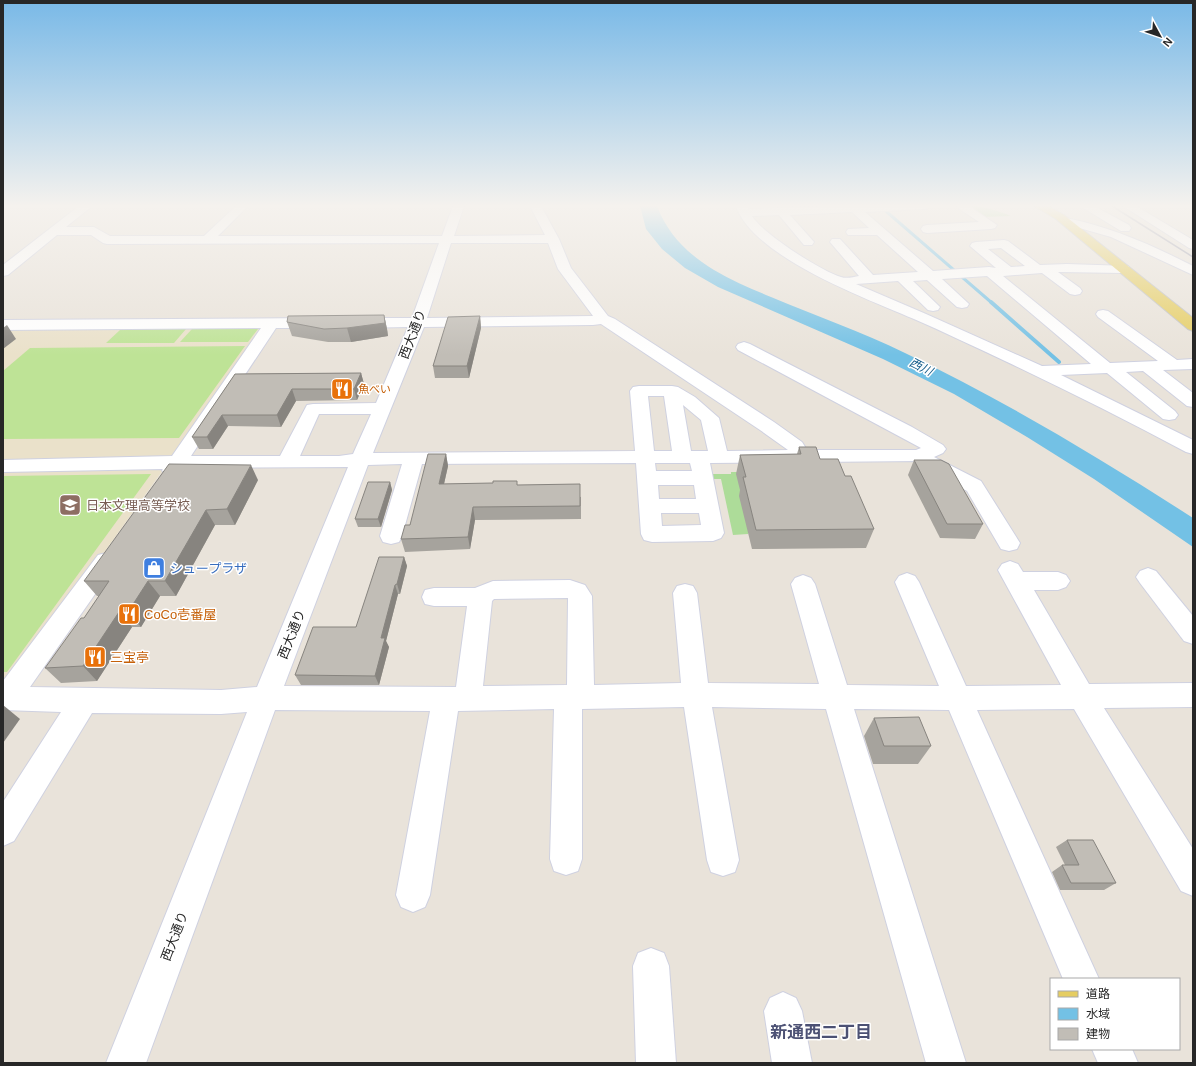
<svg xmlns="http://www.w3.org/2000/svg" width="1196" height="1066" font-family="Helvetica,'Noto Sans JP',sans-serif">
<style>
.education{fill:#eae1ca}
.green{fill:#addc99}
.pitch{fill:#bee396}
.water{fill:#73c1e5}
.lines{fill:none;stroke-linecap:round;stroke-linejoin:round}
.stream-far1{stroke:#73c1e5;stroke-width:3}
.stream{stroke:#73c1e5;stroke-width:4}
.minor-casing{stroke:#cfd1e0;stroke-width:2}
.major-casing{stroke:#c3c3c3;stroke-width:2}
.minor{fill:#fff;fill-rule:evenodd}
.major{fill:#e5cd62;fill-rule:evenodd}
.rail{stroke:#9d9fb0;stroke-width:1.5}
.wall{fill:#a6a39d}
.shaded-wall{fill:#87847f}
.building{fill:#c1bdb6;stroke:#87847f}
.labels{text-anchor:middle;stroke-width:3;stroke-linejoin:round;paint-order:stroke}
.far-food-label{font-size:11px;fill:#c56008;stroke:#fff;text-anchor:start}
.far-water-label{font-size:12px;font-style:italic;fill:#175e8c;stroke:#fff}
.street-label{font-size:13px;fill:#272727;stroke:#fff}
.education-label{font-size:13px;fill:#785e54;stroke:#fff;text-anchor:start}
.shop-label{font-size:13px;fill:#366cbe;stroke:#fff;text-anchor:start}
.food-label{font-size:13px;fill:#c56008;stroke:#fff;text-anchor:start}
.near-neighbourhood-label{font-size:17px;font-weight:bold;fill:#4c5174;stroke:#fff}
</style>
<rect width="100%" height="100%" fill="#e9e3da"/>
<path class="education" d="M3,328H264L11,683H3Z"/>
<g class="green">
<path d="M967,206C983,206 996,210 1011,216L982,217Z"/>
<path d="M731,472H738L750,483L748,534L733,535L721,479H709L708,474H731Z"/>
</g>
<g class="pitch">
<path d="M186,329L174,343H106L120,330Z"/>
<path d="M192,329H258L248,342H180Z"/>
<path d="M245,346L179,438L3,439V371L30,348Z"/>
<path d="M151,474L7,672H3V476Z"/>
</g>
<path class="water" d="M640,206H657C668,235 688,254 714,270C732,281 752,289 771,297C816,316 862,332 905,353C1005,401 1100,458 1193,518V547L1094,479L1027,437L954,394L883,359L718,287L685,268L662,249L646,229Z"/>
<g class="lines">
<path class="stream-far1" d="M880,206L992,303"/>
<path class="stream" d="M991,302L1059,362"/>
<g class="minor-casing">
<g id="minor">
<path d="M79,206H92L66,227H94L110,236H204L236,206H248L218,236H442L453,206H464L454,236L545,235L530,206H541L559,239L571,268L608,316L615,319L774,422L802,442L807,450H916L921,448L738,350L736,347L738,344L744,342L750,344L912,427L943,445L946,449L943,453L934,457L981,481L1020,543L1017,549L1009,551L1001,549L967,491L923,466L921,461L710,463L724,533L721,538L713,541L652,542L644,540L641,534L636,463L422,464L402,536L399,542L391,544L383,542L380,536L402,464L368,465L284,686L456,687L467,606H434L425,604L422,597L425,590L434,588H475L493,581L570,580L585,585L592,596L594,685L681,683L673,593L677,586L685,584L693,586L697,593L708,683L819,684L791,584L795,578L803,575L811,578L815,584L847,685L939,686L895,582L899,576L907,573L915,576L919,582L966,686L1061,685L998,570L1002,564L1010,561L1018,564L1023,572H1058L1066,575L1070,581L1066,587L1058,590H1034L1089,684L1193,683V707L1104,708L1193,849V896L1181,891L1074,709L977,710L1099,979H1063L949,710L854,709L966,1063H926L826,709L712,707L739,860L735,872L723,876L711,872L707,860L684,707L582,709V859L578,871L566,875L554,871L550,859L554,709L458,711L430,895L425,907L413,912L401,907L396,895L430,711L275,710L146,1063H106L247,712L221,714L92,713L14,841L3,846V802L61,712L3,710V681L98,555L106,553L114,555L117,561L114,567L30,687L221,690L257,687L348,467L183,468L179,475L172,476L165,475L162,470L163,469L3,472V460L172,456L261,328L3,330V320L318,318L323,320L326,323L323,326L318,328H276L191,456H280L307,405L313,404L376,403L408,327L356,328L351,326L348,323L351,320L356,318H412L439,243L107,244L103,243L91,235H57L8,275L3,276V265ZM451,243H548L558,269L593,316L427,318ZM601,324L760,430L788,450L727,451L719,418L695,397L678,387L672,386H639L633,387L630,391L635,451L373,453L424,327L593,325ZM648,396H664L672,451H654ZM683,405L701,420L708,451H691ZM319,414H371L353,454L339,456H300ZM655,463H690L692,471H656ZM658,485H694L696,499H659ZM661,513H699L701,525L662,526ZM568,598L567,685L483,686L492,601L494,599Z"/>
<path d="M736,206H747L749,209L844,206H929L928,208L924,209L865,212L933,271L989,267L996,268L970,246L972,243L976,242L1004,240L1008,241L1040,265L1067,264L1128,266L1130,269L1128,272L1123,273L1058,272L1080,288L1082,291L1080,294L1075,295L1070,294L1042,273L1003,276L1110,363L1158,361L1098,317L1096,314L1098,311L1103,310L1108,311L1177,360L1193,359V369L1163,370L1193,393V407L1187,406L1143,371L1126,372L1175,411L1178,415L1175,419L1169,420L1163,419L1107,373L1061,375L1193,440V454L1186,452C1126,420 1066,390 1005,361C975,347 944,332 914,319C867,299 753,257 736,206ZM852,212L869,228L848,229L846,232L848,235H877L918,272L873,275L840,239H832L830,242L859,276C854,277 846,279 841,277C821,271 763,234 752,216L779,215L804,245H812L814,242L790,215ZM1001,248L1025,266L1011,267L988,249ZM987,276L1091,364L1042,366L926,314L856,284L898,281L928,310L933,311L938,310L940,307L913,281L927,280L957,307L962,308L967,307L969,304L942,279Z"/>
<path d="M957,206H969L997,225L995,228L991,229L927,233L923,232L921,229L923,226L927,225L979,222L958,208Z"/>
<path d="M1080,206H1094L1129,225L1131,228L1129,231H1121Z"/>
<path d="M1123,206H1136L1193,240V249L1189,248Z"/>
<path d="M1066,218C1111,227 1152,245 1193,266V275L1111,237L1062,223L1060,221L1062,219Z"/>
<path d="M1148,568L1156,571L1193,616V644L1184,641L1140,583L1136,577L1140,571Z"/>
<path d="M651,948L664,953L669,966L676,1063H636L633,966L638,953Z"/>
<path d="M783,992L796,998L802,1011L812,1063H772L764,1011L770,998Z"/>
<path d="M1092,1049H1132L1138,1063H1098Z"/>
</g>
</g>
<g class="major-casing">
<path id="major" d="M1034,206H1048L1064,215L1193,318V331L1188,329L1056,219Z"/>
</g>
<use href="#minor" class="minor"/>
<use href="#major" class="major"/>
<path class="rail" d="M1112,206L1193,257"/>
</g>
<g class="wall">
<path d="M384,315L387,329L388,336L351,342H328L292,336L287,322Z"/>
<path d="M480,316L481,328L469,378H435L433,366Z"/>
<path d="M361,373L364,384L357,400L296,401L281,427L228,426L213,449H199L192,437L235,374Z"/>
<path d="M799,447L820,459L845,476L874,529L866,548L752,549L739,496L740,490L736,474L740,455L797,454Z"/>
<path d="M446,454L448,466L444,484L518,485L581,497V519L475,520L470,549L405,552L401,539L410,525Z"/>
<path d="M914,460L983,524L975,539L940,538L908,475Z"/>
<path d="M258,480L235,525H215L176,596H160L141,627H132L97,681L61,683L45,668L84,618L99,596H97L84,581Z"/>
<path d="M390,482L392,490L381,527H358L355,519Z"/>
<path d="M404,557L407,566L400,594H398L386,641L389,647L379,685H301L295,675L356,627Z"/>
<path d="M874,718L931,746L918,764H873L864,736Z"/>
<path d="M1067,840L1116,883L1104,890H1060L1052,872L1062,865H1065L1056,847Z"/>
</g>
<g class="shaded-wall">
<path d="M384,315L387,329L388,336L351,342L347,328Z"/>
<path d="M480,316L481,328L469,378L467,366Z"/>
<path d="M7,325L16,339L3,349V328Z"/>
<path d="M361,373L364,384L357,400L354,389Z"/>
<path d="M292,389L296,401L281,427L277,415Z"/>
<path d="M222,415L228,426L213,449L207,437Z"/>
<path d="M446,454L448,466L441,497L439,484Z"/>
<path d="M251,465L258,480L235,525L227,509Z"/>
<path d="M390,482L392,490L381,527L378,519Z"/>
<path d="M473,507L475,520L470,549L468,537Z"/>
<path d="M206,510L215,525L176,596L165,581Z"/>
<path d="M404,557L407,566L400,594L397,584Z"/>
<path d="M148,581L160,596L141,627L128,612Z"/>
<path d="M395,585L398,594L386,641L389,647L379,685L375,676L381,638Z"/>
<path d="M119,612L132,627L97,681L83,666Z"/>
<path d="M3,705L20,719L3,743Z"/>
</g>
<g class="building">
<path d="M384,315L385,323L347,328L324,329L287,322L288,316Z"/>
<path d="M480,316L467,366H433L448,317Z"/>
<path d="M361,373L354,389H292L277,415H222L207,437H192L235,374Z"/>
<path d="M799,447H816L820,459H838L845,476H851L874,529L756,530L743,477H746L740,455L801,454Z"/>
<path d="M428,454H446L439,484L493,483V481H517V485L580,484V506L473,507L468,537L401,539L405,525H410Z"/>
<path d="M914,460H941L949,464L983,524H947Z"/>
<path d="M169,464L251,465L227,509L206,510L165,581H148L128,612H119L83,666L45,668L81,618H84L109,581H84Z"/>
<path d="M368,482H390L378,519H355Z"/>
<path d="M379,557H404L397,584L395,585L381,638H385L375,676L295,675L313,627H356Z"/>
<path d="M919,717L931,746H884L874,718Z"/>
<path d="M1067,840H1093L1116,883H1071L1062,865H1079Z"/>
</g>
<linearGradient id="sky" x2="0" y2="1"><stop stop-color="#79b9e7"/><stop offset="0.58" stop-color="#f5f2ee"/><stop offset="1" stop-color="#f5f2ee" stop-opacity="0"/></linearGradient>
<rect width="1196" height="355" fill="url(#sky)"/>
<defs>
<g id="restaurant-square" transform="scale(1.15)"><rect x="-9" y="-9" width="18" height="18" rx="4" fill="#e8710a" stroke="#fff"/><path d="M-5-6h1v4h1v-4h1v4h1v-4h1v5L-1.5 .5V6h-2V.5L-5-1ZM5-6V6H3V1.5H1.5Q1.5-4 5-6Z" fill="#fff"/></g>
<g id="school-square" transform="scale(1.15)"><rect x="-9" y="-9" width="18" height="18" rx="4" fill="#8d6e63" stroke="#fff"/><path d="M0-5L7-2L0 1L-7-2ZM-4 1L0 2.5L4 1V4Q0 6-4 4Z" fill="#fff"/></g>
<g id="shop-square" transform="scale(1.15)"><rect x="-9" y="-9" width="18" height="18" rx="4" fill="#3f7fe0" stroke="#fff"/><path d="M-5-2.5h2.3a2.7 3.5 0 0 1 5.4 0H5L5.5 6h-11ZM-1.5-2.5h3a1.5 2.3 0 0 0-3 0Z" fill="#fff"/></g>
</defs>
<g fill-rule="evenodd">
<use href="#restaurant-square" x="342" y="389"/>
<use href="#school-square" x="70" y="505"/>
<use href="#shop-square" x="154" y="568"/>
<use href="#restaurant-square" x="129" y="614"/>
<use href="#restaurant-square" x="95" y="657"/>
</g>
<g class="labels">
<g class="far-food-label">
<text x="358" y="393">魚べい</text>
</g>
<g class="far-water-label">
<text transform="translate(921 367) rotate(27)" y="4">西川</text>
</g>
<g class="street-label">
<text transform="translate(412 334) rotate(-69)" y="5">西大通り</text>
<text transform="translate(291 634) rotate(-68)" y="5">西大通り</text>
<text transform="translate(174 936) rotate(-69)" y="5">西大通り</text>
</g>
<g class="education-label">
<text x="86" y="510">日本文理高等学校</text>
</g>
<g class="shop-label">
<text x="170" y="573">シュープラザ</text>
</g>
<g class="food-label">
<text x="144" y="619">CoCo壱番屋</text>
<text x="110" y="662">三宝亭</text>
</g>
<g class="near-neighbourhood-label">
<text x="821" y="1038">新通西二丁目</text>
</g>
</g>
<rect width="1196" height="1066" fill="none" stroke="#272727" stroke-width="8"/>
<rect x="1050" y="978" width="130" height="72" fill="#ffffff" stroke="#a9a9a9"/>
<rect x="1058" y="991" width="20" height="6" fill="#e5cd62" stroke="#a9a9a9"/>
<text x="1086" y="998" font-size="12" fill="#272727">道路</text>
<rect x="1058" y="1008" width="20" height="12" fill="#73c1e5" stroke="#a9a9a9"/>
<text x="1086" y="1018" font-size="12" fill="#272727">水域</text>
<rect x="1058" y="1028" width="20" height="12" fill="#c1bdb6" stroke="#a9a9a9"/>
<text x="1086" y="1038" font-size="12" fill="#272727">建物</text>
<g transform="translate(1160 36) rotate(130)" stroke="#ffffff" stroke-width="3" paint-order="stroke">
<path d="M0-3L7 15L0 10L-7 15Z" fill="#272727"/>
<text y="-6" font-size="11" font-weight="bold" text-anchor="middle" fill="#272727">N</text>
</g>
</svg>
